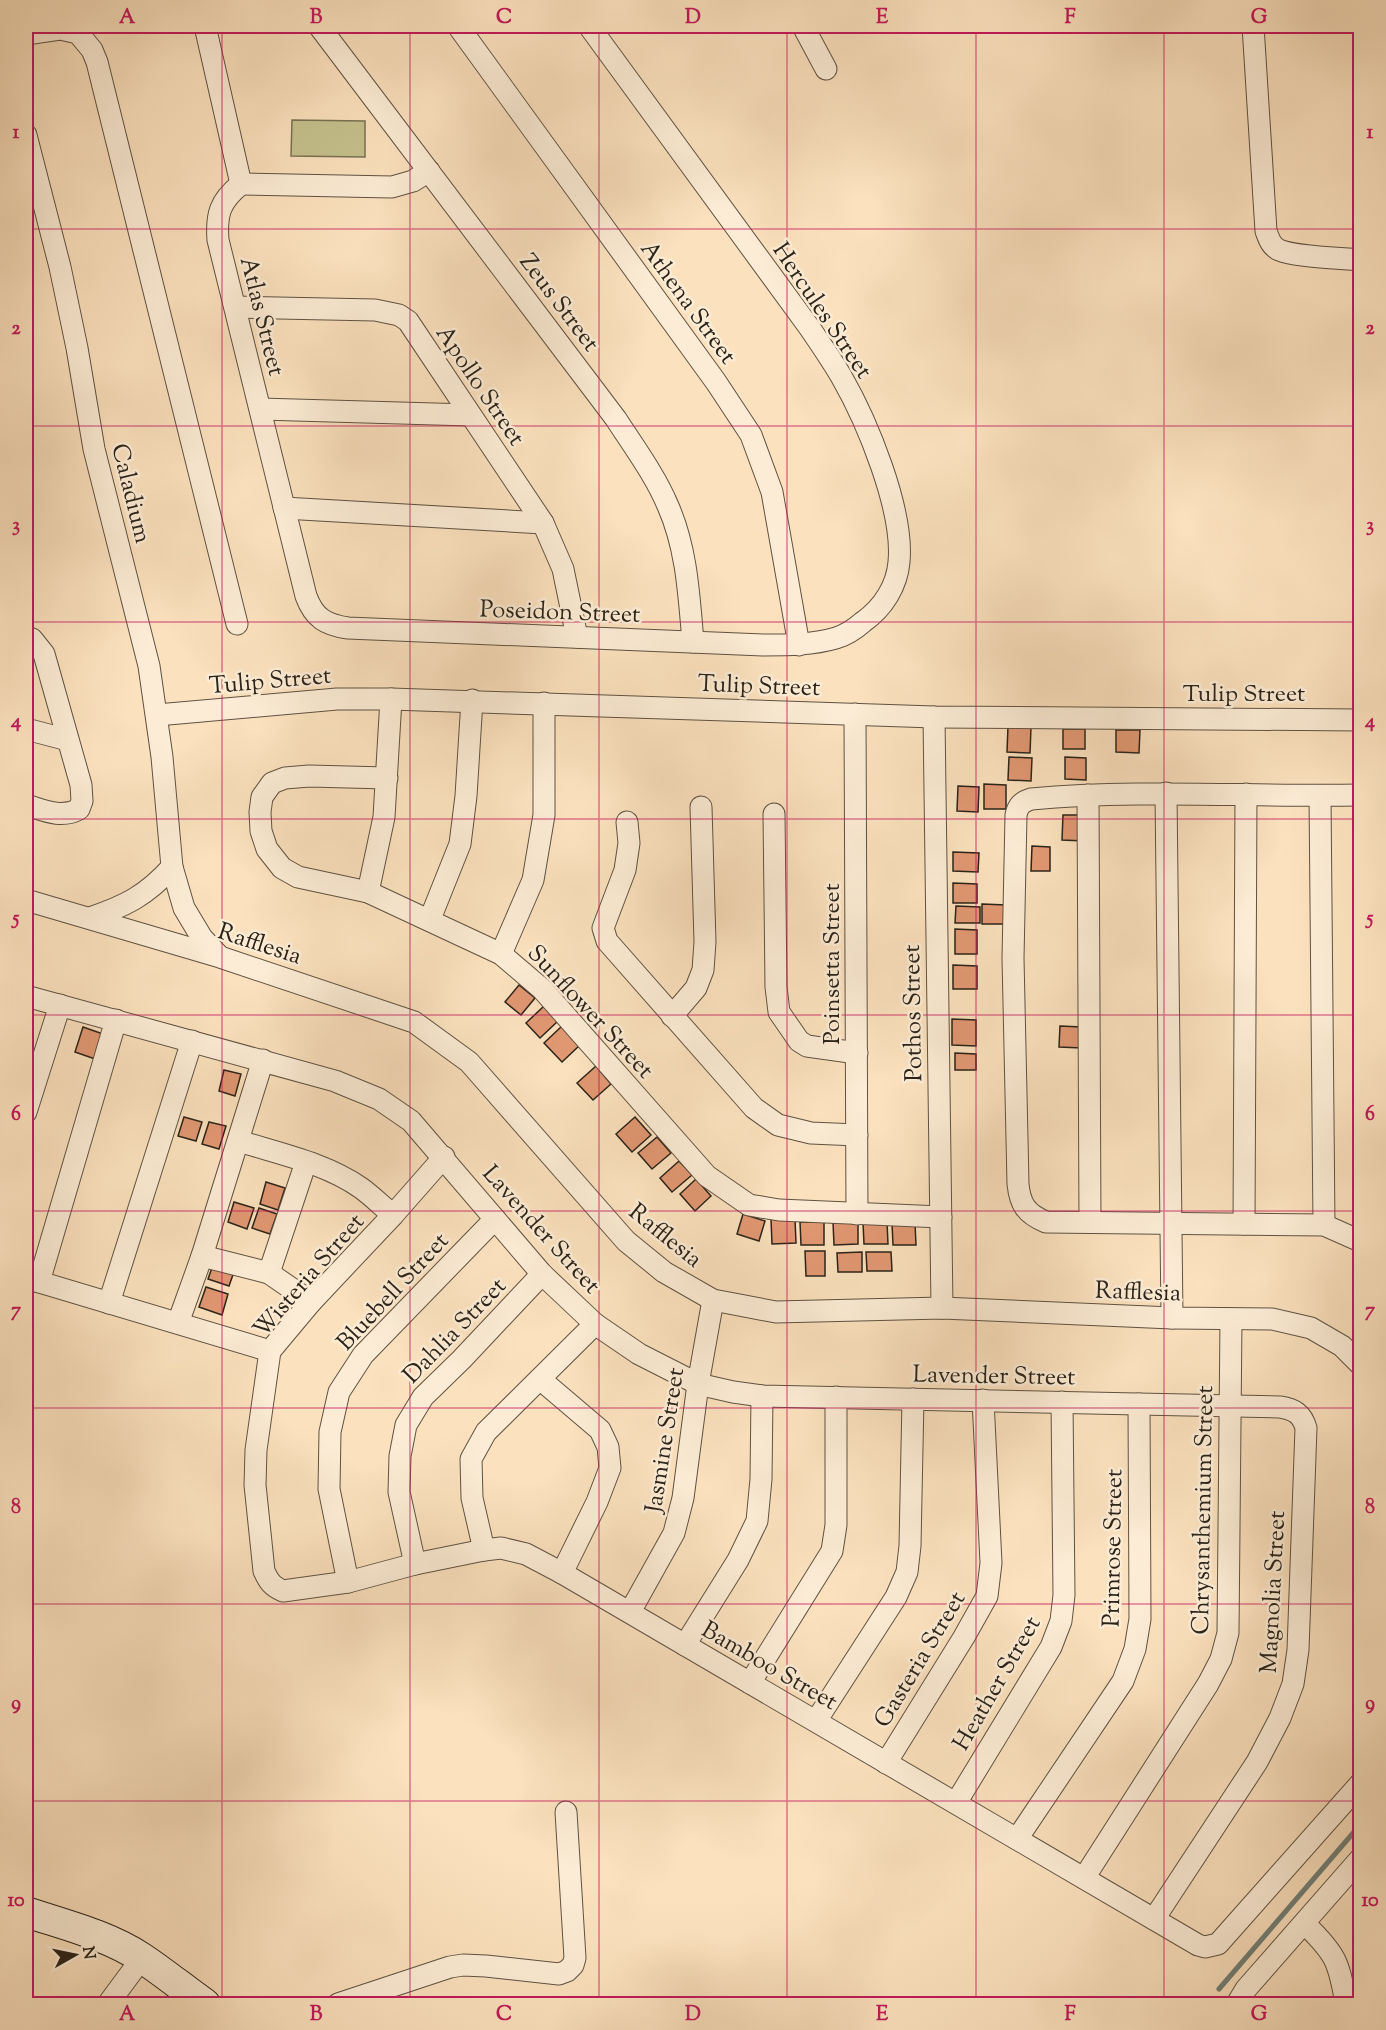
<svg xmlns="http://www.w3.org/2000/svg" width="1386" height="2030" font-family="'Sorts Mill Goudy',serif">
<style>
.green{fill:#c5c18d;stroke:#787253;stroke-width:1.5}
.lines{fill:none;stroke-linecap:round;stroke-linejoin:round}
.stream{stroke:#717f77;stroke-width:5}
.building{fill:#e19873;stroke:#2b2319;stroke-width:1.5}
.street-casing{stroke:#5f5242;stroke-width:23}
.secondary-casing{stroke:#2b2319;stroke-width:32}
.street{stroke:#fcecd5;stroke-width:21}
.secondary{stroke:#fcecd5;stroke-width:30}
.grid{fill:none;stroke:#c2185b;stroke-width:1.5;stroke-opacity:0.55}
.labels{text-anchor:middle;stroke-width:5;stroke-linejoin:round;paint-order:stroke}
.street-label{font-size:24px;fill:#2b2319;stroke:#fcecd5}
.neatline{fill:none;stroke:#c2185b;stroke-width:2}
.grid-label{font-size:20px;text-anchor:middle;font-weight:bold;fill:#c2185b}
</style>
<rect width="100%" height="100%" fill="#fbe1be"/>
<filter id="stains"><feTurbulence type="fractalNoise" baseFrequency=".00333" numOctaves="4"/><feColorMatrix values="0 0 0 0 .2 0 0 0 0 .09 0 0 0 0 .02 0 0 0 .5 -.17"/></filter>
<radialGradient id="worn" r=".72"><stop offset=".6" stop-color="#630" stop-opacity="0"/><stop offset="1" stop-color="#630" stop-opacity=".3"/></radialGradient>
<path class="green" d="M292,120L365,121V157L291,156Z"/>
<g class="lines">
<path class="stream" d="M1219,1989L1360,1825"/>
</g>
<g class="building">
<path d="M1008,726L1031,727L1030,753L1007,752Z"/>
<rect x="1063" y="729" width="22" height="20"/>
<path d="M1116,730H1140L1139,753L1116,752Z"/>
<path d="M1009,757L1032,758L1031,781L1008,780Z"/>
<path d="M1065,757L1086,758V780L1065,779Z"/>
<path d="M984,784L1006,785V809H984Z"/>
<path d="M958,786L979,787L978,812L957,811Z"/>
<path d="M1063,815H1085L1084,841L1062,840Z"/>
<path d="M1032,846L1050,847V871H1031Z"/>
<path d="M953,852L979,853L978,872L953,871Z"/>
<path d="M953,883L977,884V903H953Z"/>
<path d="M982,904L1006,905L1005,924H982Z"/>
<path d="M956,906L980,907V923H955Z"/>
<path d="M955,929L977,930V954H955Z"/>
<path d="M953,965L977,966V989H953Z"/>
<path d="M519,985L535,998L521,1015L505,1002Z"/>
<path d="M544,1006L558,1021L540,1038L526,1023Z"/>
<path d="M952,1019L976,1020V1046L952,1045Z"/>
<path d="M562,1026L580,1045L562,1062L544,1043Z"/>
<path d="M1060,1026L1082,1027V1048L1059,1047Z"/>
<path d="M83,1027L103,1034L95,1059L75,1052Z"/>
<path d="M955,1053L976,1054V1070H955Z"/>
<path d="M596,1066L611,1084L593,1100L577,1083Z"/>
<path d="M224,1070L241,1074L235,1096L219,1091Z"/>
<path d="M184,1117L202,1122L196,1141L178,1136Z"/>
<path d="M635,1117L651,1135L632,1152L616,1134Z"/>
<path d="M209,1122L226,1126L219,1149L202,1144Z"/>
<path d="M657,1137L671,1153L652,1169L638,1153Z"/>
<path d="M679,1161L692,1175L672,1192L660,1178Z"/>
<path d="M696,1179L711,1196L695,1211L680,1194Z"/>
<path d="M266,1182L285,1188L278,1210L260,1204Z"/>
<path d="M234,1202L254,1208L247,1229L228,1222Z"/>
<path d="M259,1208L277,1214L270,1234L252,1228Z"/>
<path d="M743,1214L765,1221L759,1241L737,1234Z"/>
<path d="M771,1219H795L796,1243L772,1244Z"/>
<path d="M858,1221V1244L834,1245L833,1222Z"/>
<path d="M800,1222H824V1245H801Z"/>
<path d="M887,1222L888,1244H864L863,1223Z"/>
<path d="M892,1223H915L916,1245H893Z"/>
<path d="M805,1251H825V1276H806Z"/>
<path d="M862,1252V1272H838L837,1253Z"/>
<path d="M866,1252H891L892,1271H867Z"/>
<path d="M214,1262L235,1269L229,1286L208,1279Z"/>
<path d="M206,1287L228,1294L222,1315L199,1307Z"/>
</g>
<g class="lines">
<g class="street-casing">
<g id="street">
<path d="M205,26L241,184"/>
<path d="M319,26L616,419C634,447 655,475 668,506C687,549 689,596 693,642"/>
<path d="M458,26L716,382L751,435L772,492L799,645"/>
<path d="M803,26L826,69"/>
<path d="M1253,26L1266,231C1269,239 1271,246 1279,250C1295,257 1341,258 1360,260"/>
<path d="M26,34L60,29L78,33L92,50L97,62L237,624"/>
<path d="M26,135L60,267L77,348L94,449L149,666L162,757L172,867L184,908L202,938L219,956"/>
<path d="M241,184C220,201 216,214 218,240L306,596C314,618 326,625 348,628L763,645C788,645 812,645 836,638C846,635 855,629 863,622C883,608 897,586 899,562C904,510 867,421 841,376C831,359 820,343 809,327L589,26"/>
<path d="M241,184L392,187L413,181L429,171"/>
<path d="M235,307L375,310L399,315L408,321L543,523L563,569L577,637"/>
<path d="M260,409L470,415"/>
<path d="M284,508L543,523"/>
<path d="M26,637L32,639L44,654L81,785L82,801L79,809C61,819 43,810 26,805"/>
<path d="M855,714L857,1214"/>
<path d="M157,715L337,699H391L934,717L1360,720"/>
<path d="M934,717L942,1308"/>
<path d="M26,729L68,740"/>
<path d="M387,778L309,776L285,778L272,783L262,797L260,812L261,831L267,849L282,868L298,877L368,892L501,954L542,989L707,1176L749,1205L779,1210L941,1217"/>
<path d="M1166,793L1172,1318"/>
<path d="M1088,795L1090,1222"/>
<path d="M1360,795C1250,797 1141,789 1031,799C1022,802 1018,805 1016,815L1013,958L1018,1184C1020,1204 1026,1214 1046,1222L1324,1225L1360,1241"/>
<path d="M1320,796L1324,1225"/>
<path d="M774,814L776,987L779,1012L799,1041L807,1046L857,1053"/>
<path d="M627,822L629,843L625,870L603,928L607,941L754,1108L778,1125L811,1133L857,1135"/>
<path d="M368,892L384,817L391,699"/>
<path d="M26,900L220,957L414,1022L469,1062L626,1241L664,1272L713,1300L776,1312L942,1308L1172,1318L1272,1319L1311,1328L1342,1346L1360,1364"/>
<path d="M90,918C125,906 146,896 172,867"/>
<path d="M430,919L460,844L466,796L472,700"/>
<path d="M501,954L533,880L544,815V703"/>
<path d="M26,996L335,1081L379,1099L411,1121L542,1274L595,1324L639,1354L698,1384L733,1392L762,1396L1280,1407C1294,1409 1302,1414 1306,1428L1298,1650L1293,1684L1280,1718L1257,1762L1154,1919"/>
<path d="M672,1016L696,988L703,970L705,942L701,807"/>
<path d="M26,1112L60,1005"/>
<path d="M239,1141C280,1154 325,1163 361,1188C372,1196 382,1206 393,1215"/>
<path d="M444,1157L393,1215L311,1302L270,1351L256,1450L255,1485L264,1571C269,1582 272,1586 283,1591L348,1582L415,1564L484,1550L501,1548L526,1554L562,1573L1198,1945L1205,1947L1218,1944L1360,1784"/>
<path d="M1244,1224L1246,794"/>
<path d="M202,1256L269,1273L311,1302"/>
<path d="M269,1273L306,1162"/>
<path d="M26,1278L270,1351"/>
<path d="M39,1282L116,1020"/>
<path d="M109,1303L192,1041"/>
<path d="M178,1323L202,1256L263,1060"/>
<path d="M540,1379L600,1430L608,1447L610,1468L597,1502L562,1573"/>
<path d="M484,1550L472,1498L471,1459L486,1432L595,1324"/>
<path d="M415,1564L399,1492L400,1456L406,1425L423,1397L462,1359L542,1274"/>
<path d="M348,1582L329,1489L330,1432L339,1392L363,1355L495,1219"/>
<path d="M630,1612L674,1533L683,1498L698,1384L713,1300"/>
<path d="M685,1645L738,1560L757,1521L761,1479L762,1396"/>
<path d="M750,1683L832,1551L836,1525V1397"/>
<path d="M816,1721L896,1597L907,1572L910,1546L913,1399"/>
<path d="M886,1763L964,1637L987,1596L991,1563L983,1400"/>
<path d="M956,1803L1051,1647L1061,1621L1064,1595L1062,1402"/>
<path d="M1017,1839L1123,1681L1135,1649L1140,1619L1139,1404"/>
<path d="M1084,1878L1208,1684L1221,1659L1228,1633L1231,1319"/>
<path d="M1305,1924C1336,1954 1339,1962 1346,2004"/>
<path d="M108,2004L142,1958"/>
<path d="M338,2004L450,1967L463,1965L486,1966L559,1974L567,1971L573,1965L575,1958L566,1812"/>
<path d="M1237,2004L1246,1989L1360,1859"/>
</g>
</g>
<g class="secondary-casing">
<path id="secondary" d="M26,1912C65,1925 107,1935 142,1958C163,1972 184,1989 205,2004"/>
</g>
<use href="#street" class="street"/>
<use href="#secondary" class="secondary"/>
</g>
<path class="grid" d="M222,26V2004M410,26V2004M599,26V2004M787,26V2004M976,26V2004M1164,26V2004M26,229H1360M26,426H1360M26,622H1360M26,819H1360M26,1015H1360M26,1211H1360M26,1408H1360M26,1604H1360M26,1801H1360"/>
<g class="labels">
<g class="street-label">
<text transform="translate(560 302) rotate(53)" y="8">Zeus Street</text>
<text transform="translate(689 302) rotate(54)" y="8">Athena Street</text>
<text transform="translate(823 310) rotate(56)" y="8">Hercules Street</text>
<text transform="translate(263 316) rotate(76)" y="8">Atlas Street</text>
<text transform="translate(481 385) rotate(56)" y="8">Apollo Street</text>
<text transform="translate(132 493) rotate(76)" y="8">Caladium</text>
<text transform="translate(560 611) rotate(2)" y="8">Poseidon Street</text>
<text transform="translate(270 680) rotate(-5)" y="8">Tulip Street</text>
<text transform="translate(759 685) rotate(2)" y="8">Tulip Street</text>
<text x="1244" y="701">Tulip Street</text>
<text transform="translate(260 943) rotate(18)" y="8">Rafflesia</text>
<text transform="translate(831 964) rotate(-90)" y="8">Poinsetta Street</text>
<text transform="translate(591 1011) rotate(47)" y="8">Sunflower Street</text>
<text transform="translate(912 1013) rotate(-91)" y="8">Pothos Street</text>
<text transform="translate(542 1229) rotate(48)" y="8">Lavender Street</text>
<text transform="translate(666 1235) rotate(39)" y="8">Rafflesia</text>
<text transform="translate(308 1275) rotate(-49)" y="8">Wisteria Street</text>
<text transform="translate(392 1291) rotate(-47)" y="8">Bluebell Street</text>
<text transform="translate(1138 1291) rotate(2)" y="8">Rafflesia</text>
<text transform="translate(454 1330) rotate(-46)" y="8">Dahlia Street</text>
<text transform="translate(994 1375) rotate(1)" y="8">Lavender Street</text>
<text transform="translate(664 1440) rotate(-81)" y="8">Jasmine Street</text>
<text transform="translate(1202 1510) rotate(-89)" y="8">Chrysanthemium Street</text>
<text transform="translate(1112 1548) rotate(-89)" y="8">Primrose Street</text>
<text transform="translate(1272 1592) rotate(-87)" y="8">Magnolia Street</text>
<text transform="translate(919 1659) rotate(-59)" y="8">Gasteria Street</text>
<text transform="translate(770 1665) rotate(30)" y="8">Bamboo Street</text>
<text transform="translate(996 1683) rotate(-60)" y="8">Heather Street</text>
</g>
</g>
<rect width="1386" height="2030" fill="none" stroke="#fbe1be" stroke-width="66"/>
<g transform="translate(75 1955) rotate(81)" stroke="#fcecd5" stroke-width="4.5" paint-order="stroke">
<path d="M0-4.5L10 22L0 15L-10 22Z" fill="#2b2319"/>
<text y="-9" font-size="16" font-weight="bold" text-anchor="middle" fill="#2b2319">N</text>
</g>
<rect x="33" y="33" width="1320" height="1964" class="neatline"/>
<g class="grid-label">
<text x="127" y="23">A</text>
<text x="316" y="23">B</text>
<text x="504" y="23">C</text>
<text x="693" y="23">D</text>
<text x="882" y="23">E</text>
<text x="1070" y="23">F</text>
<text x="1259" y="23">G</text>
<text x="16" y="138">1</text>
<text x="1370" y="138">1</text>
<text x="16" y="334">2</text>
<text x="1370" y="334">2</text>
<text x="16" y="531">3</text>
<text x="1370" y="531">3</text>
<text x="16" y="727">4</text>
<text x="1370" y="727">4</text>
<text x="16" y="924">5</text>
<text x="1370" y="924">5</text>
<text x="16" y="1120">6</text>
<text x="1370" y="1120">6</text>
<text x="16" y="1316">7</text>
<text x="1370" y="1316">7</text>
<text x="16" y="1513">8</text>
<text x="1370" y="1513">8</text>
<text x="16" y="1709">9</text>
<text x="1370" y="1709">9</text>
<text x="16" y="1906">10</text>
<text x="1370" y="1906">10</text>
<text x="127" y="2020">A</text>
<text x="316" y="2020">B</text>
<text x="504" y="2020">C</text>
<text x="693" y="2020">D</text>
<text x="882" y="2020">E</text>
<text x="1070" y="2020">F</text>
<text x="1259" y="2020">G</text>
</g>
<rect width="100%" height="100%" filter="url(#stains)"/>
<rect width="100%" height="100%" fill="url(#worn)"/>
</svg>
